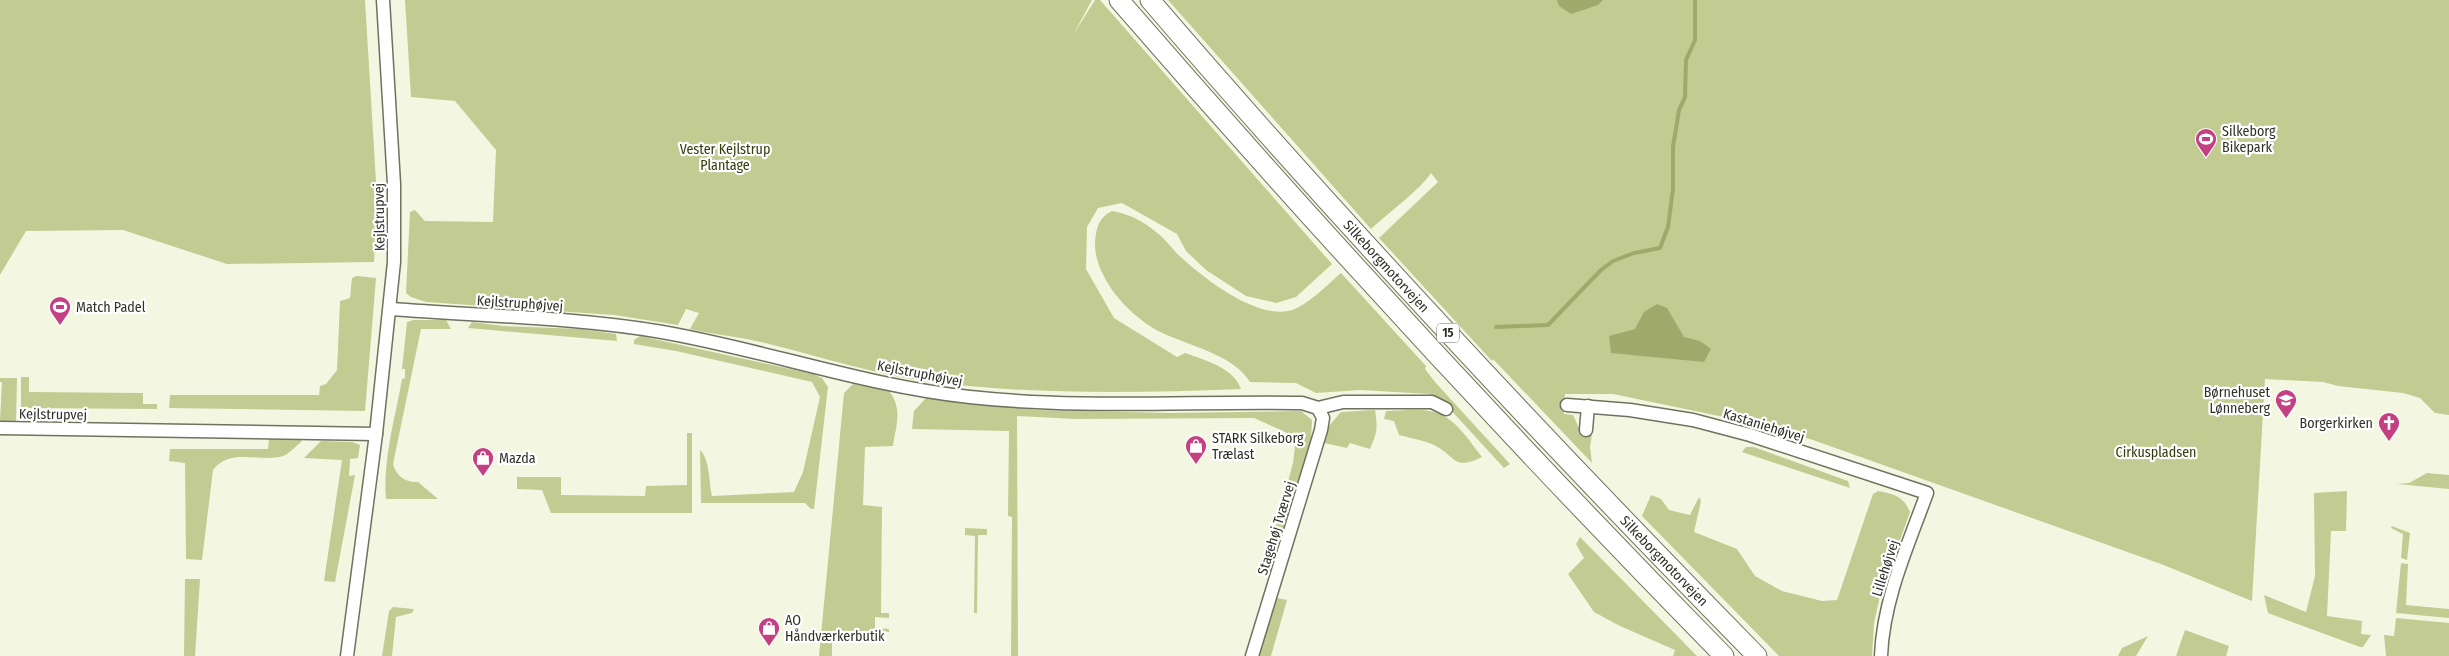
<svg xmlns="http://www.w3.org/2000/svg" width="2449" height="656" font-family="'Fira Sans Condensed',sans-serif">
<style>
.green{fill:#c2cb92}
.water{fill:#a0a96c}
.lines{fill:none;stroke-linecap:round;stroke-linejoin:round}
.stream{stroke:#a0a96c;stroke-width:4}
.minor-casing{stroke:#6f725f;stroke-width:15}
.highway-casing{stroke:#6f725f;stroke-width:21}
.minor{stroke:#fff;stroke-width:12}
.highway{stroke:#fff;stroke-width:19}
.labels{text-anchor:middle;stroke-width:4.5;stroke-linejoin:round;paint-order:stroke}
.shield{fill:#fff;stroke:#6d6f68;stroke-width:1}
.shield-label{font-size:12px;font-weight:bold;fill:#2f3128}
.poi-label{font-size:14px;fill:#2f3128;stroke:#fff;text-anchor:start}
.park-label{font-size:14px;fill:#363b0b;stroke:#fff}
.street-label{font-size:14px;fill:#2f3128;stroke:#fff}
</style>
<rect width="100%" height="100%" fill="#f3f7e1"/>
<g class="green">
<path d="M0,0H365L377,198L374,262L227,264L123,230L26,231L0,275Z"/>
<path d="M405,0H1092L1073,35L1095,0H1100L1332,264L1296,297L1276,303L1246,296L1206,270L1186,251L1177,234L1122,203L1098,208L1087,227L1086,269L1114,318L1177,357L1185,353C1205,360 1234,368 1241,389C1138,393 1034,395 931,382C876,375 822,357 769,344C743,337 716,335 690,329L699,313L686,309L678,325L614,315L426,302L411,297L406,293L410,212L415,210L425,221L493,222L496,150L455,101L411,97Z"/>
<path d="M1168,0H2449V415L2435,413L2420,398L2403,393L2338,386L2323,382L2265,379L2252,601L2161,564L1813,440L1767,426L1613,394H1565L1564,414L1573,415L1581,432L1592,433L1590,447L1592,463L1493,359L1492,361L1379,238L1438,182L1431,173C1420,190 1388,213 1371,229Z"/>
<path d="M1112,211C1129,214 1143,221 1156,232C1166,239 1173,251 1183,259C1206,280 1264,325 1297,308C1313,300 1327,285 1341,273L1426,366L1425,369L1435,382L1510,464L1504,468L1448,407L1430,394L1360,390L1316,393L1296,383L1250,382C1233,354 1186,345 1158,331C1140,321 1119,302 1109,285C1100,270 1095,259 1095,242C1096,228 1099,217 1112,211Z"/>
<path d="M357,276L376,278L365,411L169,408L170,395H319L320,386L326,384L337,370L340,301L350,298L352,278Z"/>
<path d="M413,320H446L451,329H421L393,464C396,476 406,483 418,482L438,499H386C383,458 395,419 402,379L405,378V369H402L407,322Z"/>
<path d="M472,322L504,326L581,329L616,334L617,341L468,328Z"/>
<path d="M640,336L813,374L822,378L828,387L814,509H811L805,503H701L700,450C710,459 709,483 712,496L794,492L803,472L820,397L812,382L676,351L634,344V340Z"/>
<path d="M21,377H29V392L143,393V404H157V409L21,408Z"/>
<path d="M0,378H17L16,422L0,421L2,382H0Z"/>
<path d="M853,384L889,391C903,409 896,425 893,446L865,447L863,505L882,507L881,613H889V618L875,617V628L889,629V632L832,631V656H819L844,393Z"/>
<path d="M926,398L1038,410L1170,413L1301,411L1312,420L1311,440L1297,488L1292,489L1287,506L1289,512L1269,574L1265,567L1293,463L1295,446L1294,436L1254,418L1076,419L1017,416L1018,656H1011L1012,517L1008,516L1009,431L912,429L914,411Z"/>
<path d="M1375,410C1378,429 1377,433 1370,449L1350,443L1347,448L1324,443L1329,426L1341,412Z"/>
<path d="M1386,411C1402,411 1422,407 1437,413C1456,419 1470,442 1482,457C1453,471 1457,457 1434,445C1423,440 1410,438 1399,435L1394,421L1384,419Z"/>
<path d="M687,433H692V513H551L542,490L517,489V477H561V495L645,496L646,486L687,485Z"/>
<path d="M269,439H302L301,442C296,446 289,454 283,456C260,463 230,447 213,470L202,560L186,559L185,463L169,461L170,449H268Z"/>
<path d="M321,441L352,442L360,445L358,458L350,459L349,476L355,475L335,582L324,581L342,460L304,458Z"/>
<path d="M1746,447H1754L1848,481L1850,488L1742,452Z"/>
<path d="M2427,473L2449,475V489L2397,484L2409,483Z"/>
<path d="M1878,491C1893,494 1904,496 1910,512L1880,596L1874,623L1872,656H1779L1642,516L1651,495L1661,499L1669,510L1690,515L1699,497L1701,501L1694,532L1737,549L1755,576L1782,591L1822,601L1837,600L1873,494Z"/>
<path d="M2347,491L2346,531H2331L2327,616L2362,621L2361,634L2371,635L2363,647H2360L2268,613L2264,595L2306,612L2315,576L2314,493Z"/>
<path d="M2392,526L2410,533L2407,560L2401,558L2403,534L2391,528Z"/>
<path d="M965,528L987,529V535H978L977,613H974L975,536L965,535Z"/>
<path d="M1580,537L1695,654L1697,656H1673L1675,650L1620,626L1594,612L1568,574L1584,558L1576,544Z"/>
<path d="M2401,563L2408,564L2406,605L2449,609V618L2396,613Z"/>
<path d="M185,579H200L195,656H184Z"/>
<path d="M1277,598L1287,600L1271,656H1259Z"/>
<path d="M393,607L414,609L412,613L396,617L392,656H382L389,611Z"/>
<path d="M2396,618L2449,623V656H2386L2384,635L2394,636Z"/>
<path d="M2185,630L2229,646L2226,656H2176Z"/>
<path d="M2148,636L2136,656H2118L2122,648Z"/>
</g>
<g class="water">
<path d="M1557,0H1603L1598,5L1571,14L1559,6Z"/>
<path d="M1657,304L1667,308L1684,337L1700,341L1711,349L1704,362L1611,353L1609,336L1635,329L1644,312Z"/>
</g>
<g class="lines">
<path class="stream" d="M1496,327L1548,325L1601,270L1613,261L1634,253L1660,248L1668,227L1673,189V147L1679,110L1685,97L1686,60L1695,40V0"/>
<g class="minor-casing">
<g id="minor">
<path d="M391,309C481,316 573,317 662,332C765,350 866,386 970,397C1080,409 1192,401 1302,403L1318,408L1343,402H1432L1446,409"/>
<path d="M1567,405L1630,410L1693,420L1750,435L1927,493C1908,545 1883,600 1881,656"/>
<path d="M0,428L376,434"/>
<path d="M1586,430L1588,406"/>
<path d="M347,656L376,434L394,262V184L383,0"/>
<path d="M1252,656L1321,430L1323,418L1318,408"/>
</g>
</g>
<g class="highway-casing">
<g id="highway">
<path d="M1119,0C1314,225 1516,444 1724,656"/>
<path id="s1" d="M1150,0C1344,226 1548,443 1757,656"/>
</g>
</g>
<use href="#minor" class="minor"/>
<use href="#highway" class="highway"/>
</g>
<defs>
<g id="stadium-pin" transform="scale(1.125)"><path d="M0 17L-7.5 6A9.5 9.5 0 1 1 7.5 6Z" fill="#c44083" stroke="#fff"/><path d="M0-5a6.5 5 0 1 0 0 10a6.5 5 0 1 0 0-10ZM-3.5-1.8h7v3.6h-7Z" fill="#fff"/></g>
<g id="school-pin" transform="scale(1.125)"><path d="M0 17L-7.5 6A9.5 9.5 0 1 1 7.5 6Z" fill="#c44083" stroke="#fff"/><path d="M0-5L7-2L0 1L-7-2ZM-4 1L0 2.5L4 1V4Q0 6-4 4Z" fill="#fff"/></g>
<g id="church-pin" transform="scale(1.125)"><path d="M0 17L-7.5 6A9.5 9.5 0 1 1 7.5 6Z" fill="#c44083" stroke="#fff"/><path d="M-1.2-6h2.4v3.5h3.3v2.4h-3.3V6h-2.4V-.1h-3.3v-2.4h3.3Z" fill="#fff"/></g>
<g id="shop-pin" transform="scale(1.125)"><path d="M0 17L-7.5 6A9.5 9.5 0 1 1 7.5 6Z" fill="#c44083" stroke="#fff"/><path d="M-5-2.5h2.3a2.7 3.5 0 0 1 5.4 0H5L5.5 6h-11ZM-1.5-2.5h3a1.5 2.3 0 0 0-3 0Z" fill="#fff"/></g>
</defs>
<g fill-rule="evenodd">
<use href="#stadium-pin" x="2206" y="139"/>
<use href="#stadium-pin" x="60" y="307"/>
<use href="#school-pin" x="2286" y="400"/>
<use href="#church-pin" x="2389" y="423"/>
<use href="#shop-pin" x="1196" y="446"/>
<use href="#shop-pin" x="483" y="458"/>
<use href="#shop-pin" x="769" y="628"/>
</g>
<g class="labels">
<rect class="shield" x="1437" y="323.5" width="22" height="19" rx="4"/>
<g class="shield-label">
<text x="1448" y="337">15</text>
</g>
<g class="poi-label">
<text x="2222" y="136">Silkeborg<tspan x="2222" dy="16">Bikepark</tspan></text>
<text x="76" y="312">Match Padel</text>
<text x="2270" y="397" text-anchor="end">Børnehuset<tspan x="2270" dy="16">Lønneberg</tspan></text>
<text x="2373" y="428" text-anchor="end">Borgerkirken</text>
<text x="1212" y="443">STARK Silkeborg<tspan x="1212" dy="16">Trælast</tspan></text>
<text x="499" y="463">Mazda</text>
<text x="785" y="625">AO<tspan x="785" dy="16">Håndværkerbutik</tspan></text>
</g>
<g class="park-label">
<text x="725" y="154">Vester Kejlstrup<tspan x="725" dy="16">Plantage</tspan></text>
<text x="2156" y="457">Cirkuspladsen</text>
</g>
<g class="street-label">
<text transform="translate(379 217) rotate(-91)" y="5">Kejlstrupvej</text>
<text dy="5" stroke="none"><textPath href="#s1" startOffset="356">Silkeborgmotorvejen</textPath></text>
<text transform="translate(520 303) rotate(4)" y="5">Kejlstruphøjvej</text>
<text transform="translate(920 373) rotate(11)" y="5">Kejlstruphøjvej</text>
<text transform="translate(53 414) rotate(1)" y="5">Kejlstrupvej</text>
<text transform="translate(1764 425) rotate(17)" y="5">Kastaniehøjvej</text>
<text transform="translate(1276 528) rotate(-73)" y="5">Stagehøj Tværvej</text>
<text dy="5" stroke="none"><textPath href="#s1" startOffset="761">Silkeborgmotorvejen</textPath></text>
<text transform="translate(1885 568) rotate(-72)" y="5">Lillehøjvej</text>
</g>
</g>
</svg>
